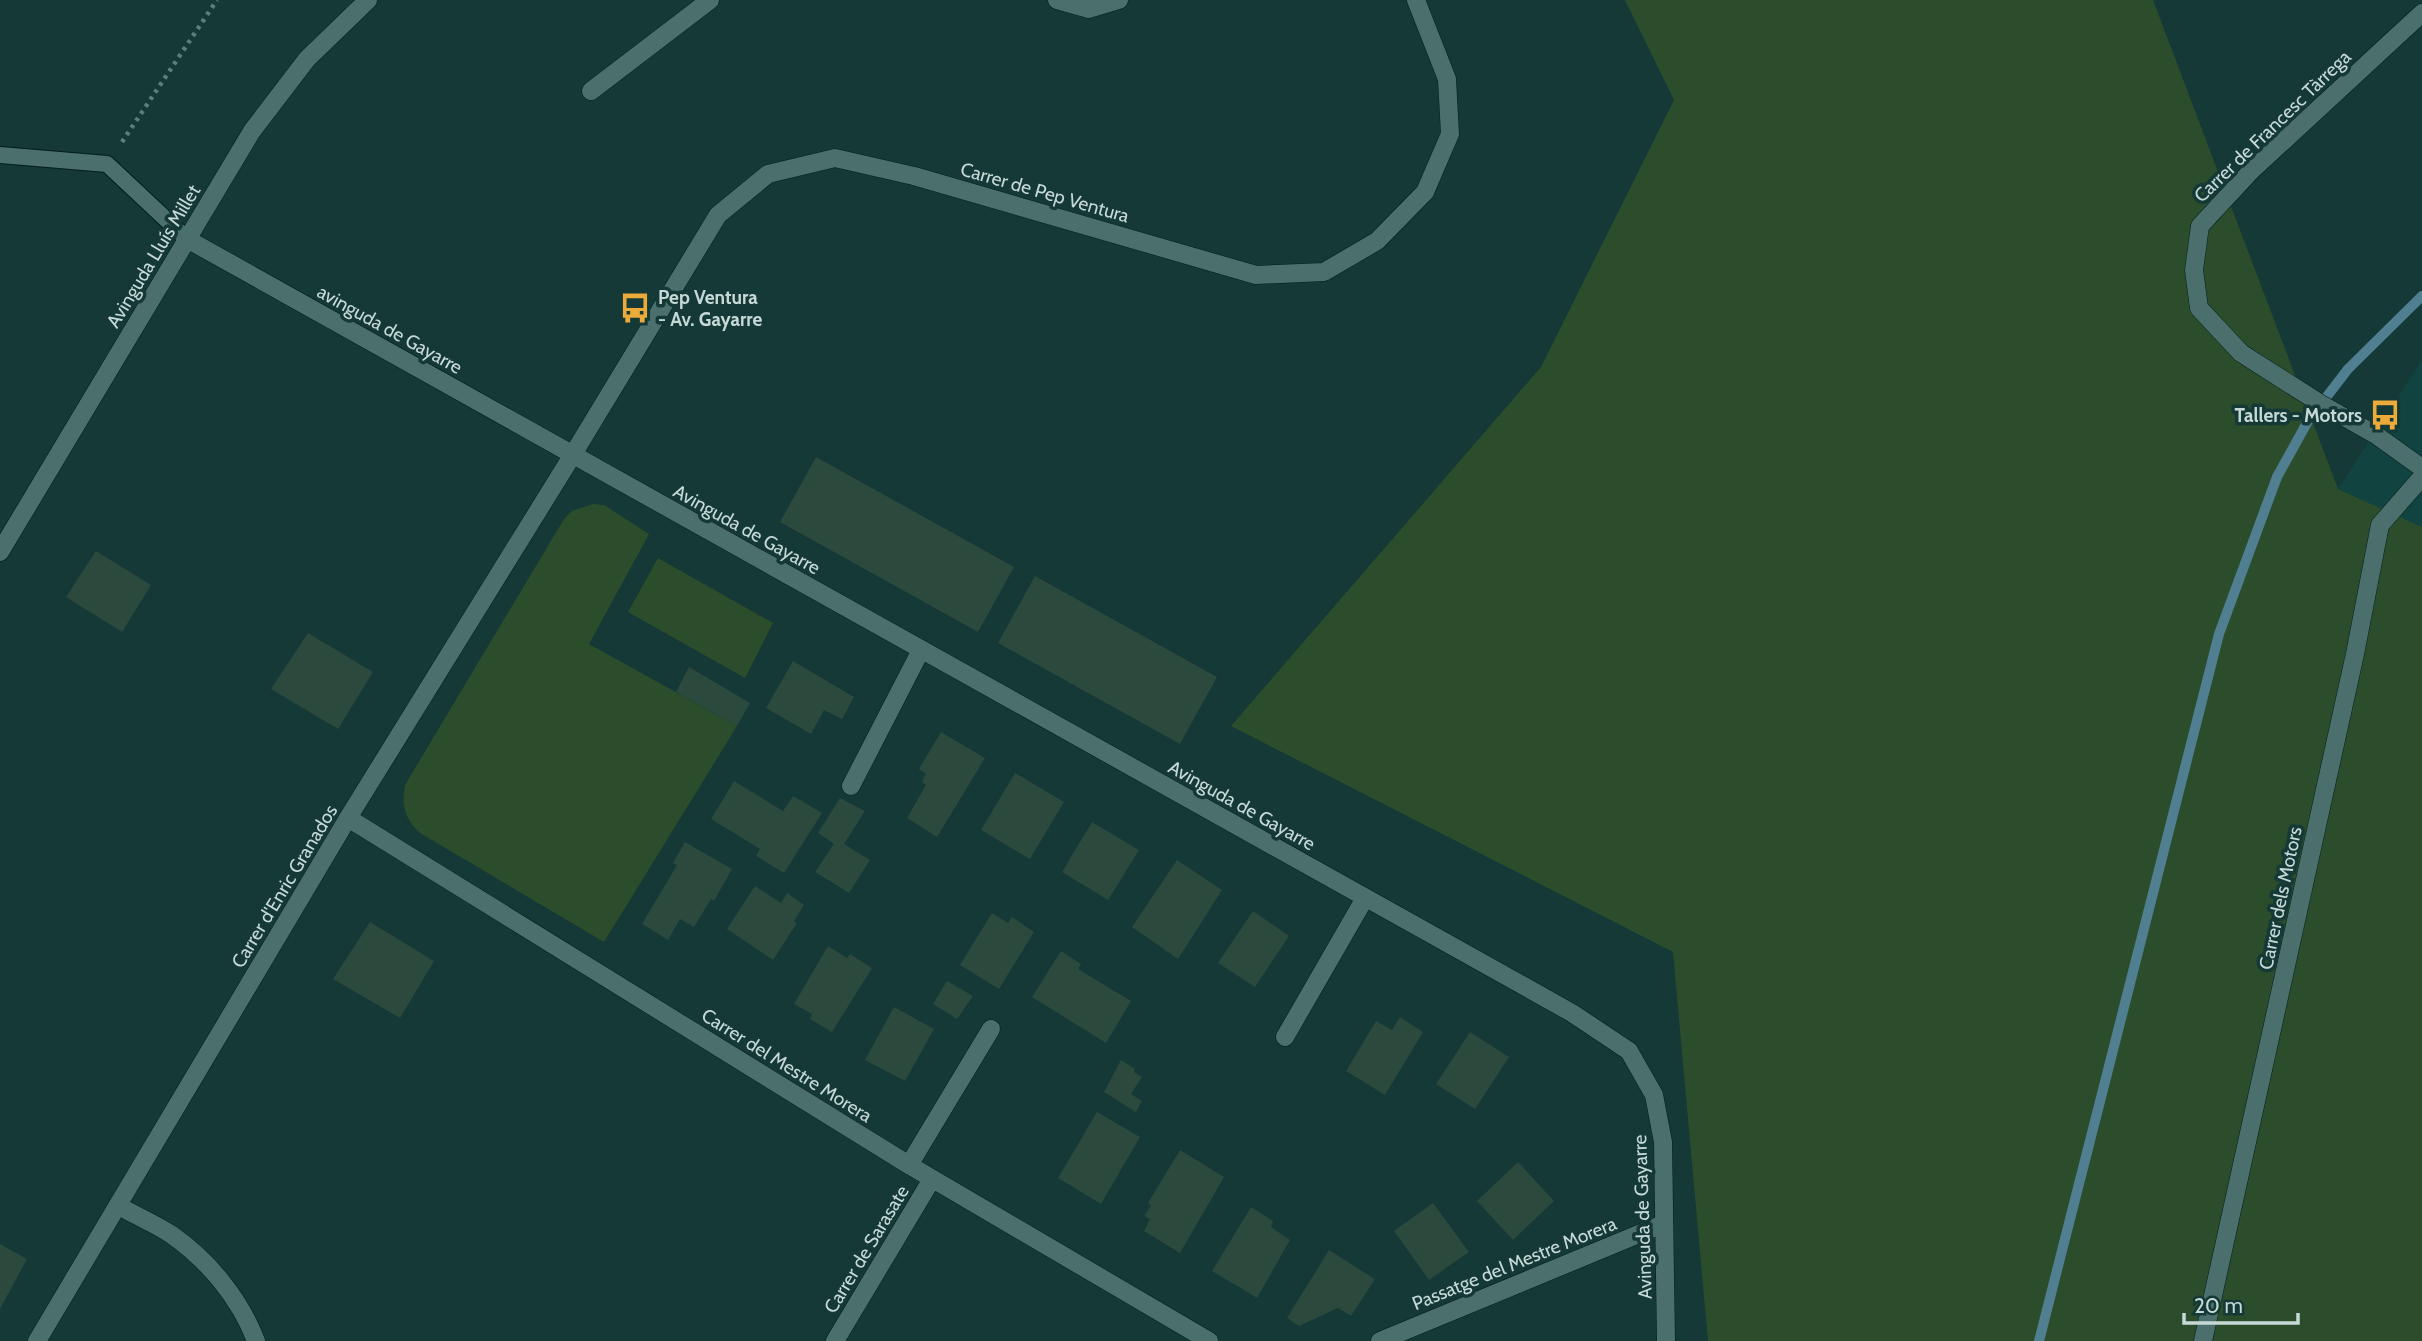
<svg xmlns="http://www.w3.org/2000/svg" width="2422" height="1341" font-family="Cabin,sans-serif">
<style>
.built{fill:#114340}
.green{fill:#2c4d2c}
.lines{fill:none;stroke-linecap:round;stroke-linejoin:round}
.stream{stroke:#507f92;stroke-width:10}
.building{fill:#2b493d}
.lane-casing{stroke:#031e1d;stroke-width:18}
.street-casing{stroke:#031e1d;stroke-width:19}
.path{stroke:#5f7d7a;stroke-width:4.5;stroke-dasharray:3.5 5;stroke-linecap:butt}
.lane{stroke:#4b6f6c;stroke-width:16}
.street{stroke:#4b6f6c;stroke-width:18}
.labels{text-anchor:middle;stroke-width:7;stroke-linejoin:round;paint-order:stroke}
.street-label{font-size:19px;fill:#c6d9d7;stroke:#143936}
.poi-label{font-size:19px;font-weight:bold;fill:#c6d9d7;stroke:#143936;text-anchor:start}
</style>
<rect width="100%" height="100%" fill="#143936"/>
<path class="built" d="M2422,360V527L2338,489Z"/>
<g class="green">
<path d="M1625,0H2153L2338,489L2422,527V1341H1708L1673,952L1231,726L1541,367L1674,100Z"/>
<path d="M593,504L604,505L649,534L589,644L737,726L604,942L420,833C405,819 401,806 405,785L564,519L572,511Z"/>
<path d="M658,558L773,623L745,678L628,612Z"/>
</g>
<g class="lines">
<path class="stream" d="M2039,1341L2219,634L2277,477L2308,421L2348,369L2422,296"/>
</g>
<g class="building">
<path d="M816,457L1014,567L978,632L780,522Z"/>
<path d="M96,551L151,585L122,632L66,597Z"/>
<path d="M1035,576L1217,677L1180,744L998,643Z"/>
<path d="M308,633L373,672L338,729L271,689Z"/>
<path d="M793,661L854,697L842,719L824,710L811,734L766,708Z"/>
<path d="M689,667L750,703L737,726L676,692Z"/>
<path d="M941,732L985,758L937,837L907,818L926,785L922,782L926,774L919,769Z"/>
<path d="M1015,773L1064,802L1030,859L981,830Z"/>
<path d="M734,781L783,811L793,796L822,813L784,873L756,856L760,849L711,819Z"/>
<path d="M840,798L865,811L844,844L870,860L849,893L815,872L834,844L818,833Z"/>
<path d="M1092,822L1139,850L1108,900L1062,872Z"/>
<path d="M685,842L732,869L714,901L711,899L694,927L680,919L668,940L642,924L677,865L673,863Z"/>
<path d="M1177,860L1222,890L1178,959L1132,927Z"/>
<path d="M755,886L781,903L787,893L804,905L794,921L797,923L773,960L727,929Z"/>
<path d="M1253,911L1289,936L1255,987L1218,963Z"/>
<path d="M992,913L1008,923L1012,917L1034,932L999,989L960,965Z"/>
<path d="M370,922L434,961L400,1018L333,979Z"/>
<path d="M828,946L847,958L850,954L872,968L832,1032L810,1019L812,1014L794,1004Z"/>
<path d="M1061,951L1081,964L1078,969L1131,1001L1106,1043L1032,997Z"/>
<path d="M947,981L973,996L957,1019L933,1004Z"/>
<path d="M894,1007L934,1029L905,1081L865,1060Z"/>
<path d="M1400,1017L1423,1032L1385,1095L1346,1071L1376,1021L1392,1030Z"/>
<path d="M1470,1032L1509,1057L1475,1109L1436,1084Z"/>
<path d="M1121,1060L1135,1069L1134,1072L1142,1077L1131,1094L1142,1101L1136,1112L1104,1092Z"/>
<path d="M1097,1112L1140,1137L1101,1204L1058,1178Z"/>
<path d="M1180,1150L1224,1177L1180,1253L1144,1231L1150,1219L1144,1216L1151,1206L1148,1203Z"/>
<path d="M1518,1162L1554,1201L1513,1240L1477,1201Z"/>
<path d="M1433,1203L1469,1252L1429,1280L1394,1231Z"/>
<path d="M1251,1207L1273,1221L1271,1227L1290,1240L1257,1298L1212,1271Z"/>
<path d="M0,1244L27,1259L0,1309Z"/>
<path d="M1329,1250L1375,1279L1351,1316L1338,1308L1299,1326L1287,1318Z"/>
</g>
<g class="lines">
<g class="lane-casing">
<path id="lane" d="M0,155L107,164L187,239"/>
</g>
<g class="street-casing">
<g id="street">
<path d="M1057,0L1089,9L1119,0"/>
<path d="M2422,13L2251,171L2200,226L2194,270L2199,308L2241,353L2321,404L2376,435L2422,468"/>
<path d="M591,91L710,0"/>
<path d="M187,239L1572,1013L1629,1051L1654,1095L1663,1142L1666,1341"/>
<path d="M0,552L252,131L307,59L368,0"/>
<path d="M851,786L921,650"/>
<path d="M348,818L909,1165L1209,1341"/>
<path d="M1285,1037L1365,898"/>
<path d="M909,1165L991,1029"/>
<path d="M119,1206C136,1216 156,1224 172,1235C209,1261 240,1299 256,1341"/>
<path d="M37,1341L348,818L572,456L718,215L768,174L835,158L914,176L1256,275L1324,272L1377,241L1425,192L1450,134L1447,79L1416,0"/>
<path d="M835,1341L932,1179"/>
<path d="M1380,1341L1663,1224"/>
<path d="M2203,1341L2355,654L2380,525L2422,477"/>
</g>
</g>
<path class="path" d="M122,142L217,0"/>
<use href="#lane" class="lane"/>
<use href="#street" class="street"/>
</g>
<defs>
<g id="bus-bare" transform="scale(2.415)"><path d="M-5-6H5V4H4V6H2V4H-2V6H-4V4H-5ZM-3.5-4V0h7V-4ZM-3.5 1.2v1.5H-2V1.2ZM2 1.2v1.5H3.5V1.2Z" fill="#ebaa39" stroke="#143936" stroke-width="2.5" paint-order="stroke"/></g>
</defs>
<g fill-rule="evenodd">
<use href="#bus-bare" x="635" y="308"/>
<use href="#bus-bare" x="2385" y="415"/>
</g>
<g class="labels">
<g class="street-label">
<text transform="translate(2272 126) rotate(-44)" y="7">Carrer de Francesc Tàrrega</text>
<text transform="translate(1045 192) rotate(16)" y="7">Carrer de Pep Ventura</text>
<text transform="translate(153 256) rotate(-59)" y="7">Avinguda Lluís Millet</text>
<text transform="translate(390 329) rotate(29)" y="7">avinguda de Gayarre</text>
<text transform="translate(747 529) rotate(29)" y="7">Avinguda de Gayarre</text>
<text transform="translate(1242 805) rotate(29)" y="7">Avinguda de Gayarre</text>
<text transform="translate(284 886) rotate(-59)" y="7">Carrer d'Enric Granados</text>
<text transform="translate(2280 898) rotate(-78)" y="7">Carrer dels Motors</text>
<text transform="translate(787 1065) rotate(32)" y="7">Carrer del Mestre Morera</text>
<text transform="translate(1642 1217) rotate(-92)" y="7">Avinguda de Gayarre</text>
<text transform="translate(866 1249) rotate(-59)" y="7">Carrer de Sarasate</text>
<text transform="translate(1514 1263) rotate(-22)" y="7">Passatge del Mestre Morera</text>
</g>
<g class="poi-label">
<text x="658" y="304">Pep Ventura<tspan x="658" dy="22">- Av. Gayarre</tspan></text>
<text x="2362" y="422" text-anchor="end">Tallers - Motors</text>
</g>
</g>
<path d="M2184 1313v10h114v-10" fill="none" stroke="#c6d9d7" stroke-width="3.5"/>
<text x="2194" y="1313" font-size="21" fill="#c6d9d7" stroke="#143936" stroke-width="5" paint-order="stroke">20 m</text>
</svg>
